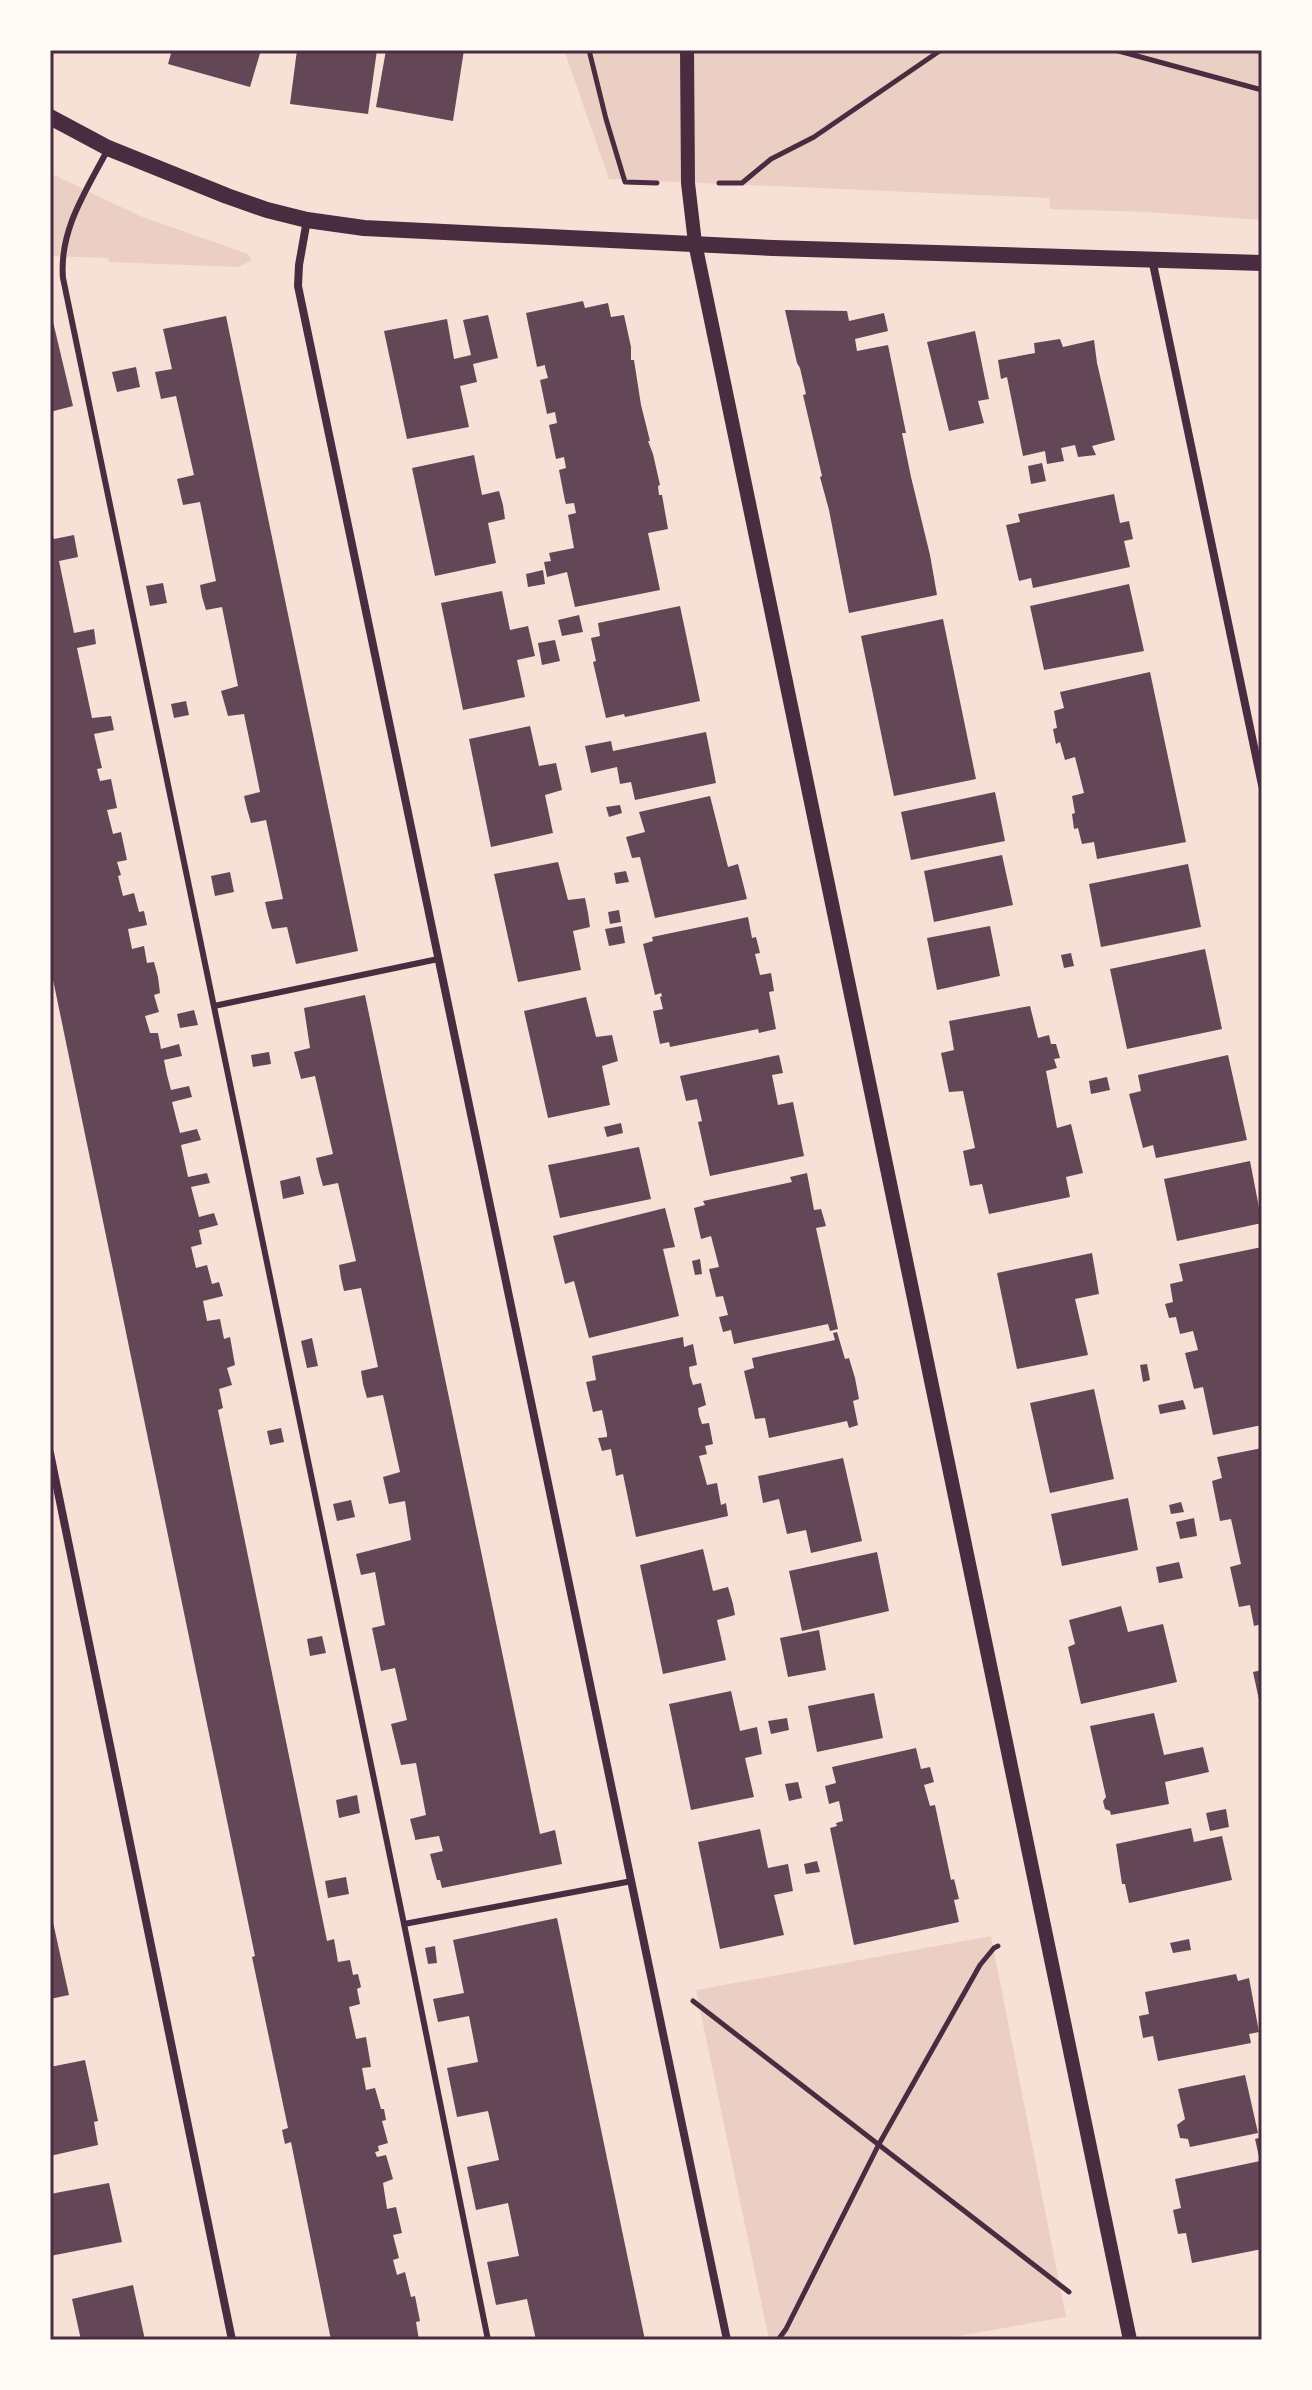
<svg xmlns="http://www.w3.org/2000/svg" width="1312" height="2390" font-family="Barlow,sans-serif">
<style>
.green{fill:#ebcfc5}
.building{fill:#644757}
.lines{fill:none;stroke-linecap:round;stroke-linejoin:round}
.path{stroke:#4a2c40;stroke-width:5}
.service{stroke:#4a2c40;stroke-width:6}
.minor{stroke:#4a2c40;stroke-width:8}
.tertiary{stroke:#4a2c40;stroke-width:14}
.secondary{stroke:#4a2c40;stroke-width:16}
.neatline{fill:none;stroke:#4a2c40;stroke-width:3}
</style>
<rect width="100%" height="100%" fill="#f7e1d7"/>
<g class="green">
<path d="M564,50H1262V220L1146,212L1050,209L1049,198L609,179Z"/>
<path d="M50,173L140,216L248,254L252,260L239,267L109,262L108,258L50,256Z"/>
<path d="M991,1936L1066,2317L936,2340H769L696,1990Z"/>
</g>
<g class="building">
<path d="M172,50H261L250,87L168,64Z"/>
<path d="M297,50H377L368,114L290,104Z"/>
<path d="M386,50H464L453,121L376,107Z"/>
<path d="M583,301L585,308L608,303L611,317L624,315L631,347V360H634L641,405L650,441H648L653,454L660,485L658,486L659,495H662L668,529L648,533L660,590L575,607L567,572L547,577L544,562L551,561L549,553L574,548L568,515L576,513L574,503L566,504L565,501L559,470L566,468L564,457L556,459L549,425L557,423L555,412L547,414L540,380L548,378L545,367V365L537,367L526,313Z"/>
<path d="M50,309L73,406L50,412Z"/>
<path d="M785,310L847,311L849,321L884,313L888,331L855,339L857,351L888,345L906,433H902L911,477L930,555L937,595L849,613L829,510L820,477L822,476L803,395L806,394L800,368L797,363Z"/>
<path d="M488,315L498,358L473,364L477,382L460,386L469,427L407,439L384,331L447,319L454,359L471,355L463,320Z"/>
<path d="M226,316L358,951L296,964L287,927L272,929L268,915L265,902L283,899L266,820L251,823L247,809L244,796L260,792L255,767L244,714L228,716L221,691L238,686L222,607L206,610L202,597L200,585L216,581L200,502L183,505L177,479L194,475L176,396L161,399L155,372L172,369L163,329Z"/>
<path d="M975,331L989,399L978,401L984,423L949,431L927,342Z"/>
<path d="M1060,339L1063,347L1094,340L1097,363L1115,440L1092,446L1096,455L1078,457L1075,445L1061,448L1064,461L1047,464L1045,451L1023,456L1007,377L1001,379L998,360L1035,353L1034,343Z"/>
<path d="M136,367L140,387L117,392L112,372Z"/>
<path d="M474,455L482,495L499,491L503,505L505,519L488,523L496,563L435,576L412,468Z"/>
<path d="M1042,463L1046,481L1031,484L1028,466Z"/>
<path d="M1114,494L1120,523L1129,521L1133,539L1124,541L1130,567L1033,588L1031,578L1019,581L1006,525L1020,522L1018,514Z"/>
<path d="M50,528L54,539L74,535L78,557L59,561L74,633L94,629L96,644L77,648L92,718L111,716L114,730L94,734L102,768L97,769L100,781L111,779L117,808L107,810L113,834L121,832L127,860L117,862L121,875L118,876L123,896L134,893L139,912L144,911L147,925L128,929L132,949L144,946L147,963L154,962L158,977L160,993L154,995L159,1012L145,1016L150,1033H158L161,1049L179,1044L182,1056L164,1060L167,1075L171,1090L189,1086L192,1097L172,1102L176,1118L180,1133L197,1129L201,1140L181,1145L188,1177L207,1173L210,1183L191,1187L199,1217L214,1213L218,1225L199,1230L202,1244L191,1247L196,1268L207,1265L212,1284L219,1282L223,1296L203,1301L207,1321L220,1319L224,1339L230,1337L235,1365L227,1368L232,1385L219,1389L223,1408L218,1410L327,1941L334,1939L338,1962L350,1960L353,1975L358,1974L361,1987L357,1989L360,2004L349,2007L356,2039L366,2037L371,2067L362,2068L366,2090L375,2088L381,2109H384L386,2120L382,2121L388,2143L378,2146L379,2151L375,2152L377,2157L386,2155L393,2179L383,2183L387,2209L396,2207L402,2233L393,2235L399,2258L393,2260L397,2275L405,2272L411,2297L415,2296L420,2321L416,2322L419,2340H331L291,2142L285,2144L282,2130L288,2128L252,1957L255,1956L50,965Z"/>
<path d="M543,570L545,584L528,587L526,574Z"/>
<path d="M163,583L167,603L150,606L146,586Z"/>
<path d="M1129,584L1144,651L1044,670L1030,606Z"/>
<path d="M502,591L510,630L528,626L535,656L517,660L525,697L463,710L441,603Z"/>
<path d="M680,606L700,701L625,717L624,714L606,718L593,662L596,661L591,638L600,636L598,623Z"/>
<path d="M579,615L583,632L562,636L558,620Z"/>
<path d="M943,619L976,779L894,796L861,636Z"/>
<path d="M555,640L560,661L542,665L538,643Z"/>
<path d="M1150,672L1186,842L1097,859L1094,842L1082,844L1078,828L1074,829L1072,814L1075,813L1072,796L1084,793L1075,757L1065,760L1060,742L1056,744L1053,729L1057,728L1054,711L1064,708L1060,692Z"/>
<path d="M186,701L189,715L174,718L171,704Z"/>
<path d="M530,726L539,766L556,763L562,790L545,795L553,833L491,847L469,739Z"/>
<path d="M706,732L716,783L635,800L631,782L620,784L617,767L591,773L585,746L611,741L613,751Z"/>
<path d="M995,792L1005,841L911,860L901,812Z"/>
<path d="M710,796L728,867L738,864L747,899L655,918L640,857L632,858L626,837L645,832L639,812Z"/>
<path d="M620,805L622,813L609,817L606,807Z"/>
<path d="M1002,855L1013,905L934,922L924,871Z"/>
<path d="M558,862L568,900L585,898L588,913L590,927L573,931L581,970L518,982L494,874Z"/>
<path d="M1188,864L1201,927L1101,947L1089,884Z"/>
<path d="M626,871L629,882L616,884L614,873Z"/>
<path d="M230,872L234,892L215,896L211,876Z"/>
<path d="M619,910L621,922L610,924L608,912Z"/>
<path d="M748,917L752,938L756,937L760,953L755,954L760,975L771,973L774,991L769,992L776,1029L759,1033L758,1029L670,1047L669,1042L660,1044L653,1011L663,1009L660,997L662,996L661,993L655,995L643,944L653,941L652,937Z"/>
<path d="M622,926L625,943L609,946L605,929Z"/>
<path d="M990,926L1000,976L937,990L927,938Z"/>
<path d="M1205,949L1222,1029L1127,1049L1110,969Z"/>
<path d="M1071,953L1074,966L1064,968L1061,955Z"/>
<path d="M365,995L540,1834L555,1830L562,1864L442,1888L440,1880H437L430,1854L443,1851L439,1836L415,1840V1838L410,1819L426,1815L416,1763L401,1765L391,1724L407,1720L395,1668L381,1671L372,1628L385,1625L375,1572L361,1575L356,1554L411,1540L405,1501L389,1504L383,1477L400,1472L383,1395L367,1398L363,1384L361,1371L378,1367L361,1288L344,1291L341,1278L339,1265L356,1261L338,1183L323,1186L319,1172L316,1158L333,1154L315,1076L301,1079L294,1052L310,1048L304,1008Z"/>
<path d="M586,997L596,1037L612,1035L618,1061L602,1066L610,1105L548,1118L524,1011Z"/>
<path d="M1030,1006L1038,1038L1049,1035L1051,1044H1056L1060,1058L1054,1059L1057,1068L1046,1071L1057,1128L1071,1124L1083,1173L1066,1177L1070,1197L989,1214L982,1184L970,1186L963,1151L975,1148L963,1091L949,1092L941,1053L954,1050L949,1021Z"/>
<path d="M194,1010L198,1025L180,1028L177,1014Z"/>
<path d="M269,1052L271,1064L253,1067L251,1055Z"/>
<path d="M779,1055L783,1073L772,1075L778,1105L793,1102L804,1156L710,1176L698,1122L702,1121L697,1099L686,1101L680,1076Z"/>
<path d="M1228,1055L1247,1140L1156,1158L1153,1145L1143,1148L1129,1094L1141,1091L1138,1075Z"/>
<path d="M1107,1077L1110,1090L1091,1094L1089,1081Z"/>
<path d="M621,1123L623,1133L607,1137L604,1127Z"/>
<path d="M639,1147L651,1199L560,1218L548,1165Z"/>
<path d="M1250,1161L1262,1223L1177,1241L1164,1179Z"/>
<path d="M807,1173L814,1210L821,1209L826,1226L816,1228L838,1329L830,1331L828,1324L734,1344L731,1330L723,1332L719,1317L728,1315L723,1296L716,1297L709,1269L719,1267L711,1236L701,1239L694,1208L705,1205L703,1201L792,1182L790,1177Z"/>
<path d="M300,1176L304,1194L283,1199L280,1181Z"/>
<path d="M665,1208L675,1247L663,1249L679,1316L589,1338L574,1281L565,1284L553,1236Z"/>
<path d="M1262,1247V1425L1213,1435L1203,1387L1194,1389L1185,1353L1198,1350L1193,1331L1180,1334L1176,1317L1169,1318L1165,1304L1173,1302L1170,1284L1183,1281L1179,1264Z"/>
<path d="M1092,1253L1099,1294L1075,1299L1088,1355L1017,1369L997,1273Z"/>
<path d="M700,1259L702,1274L695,1275L692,1261Z"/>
<path d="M837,1332L845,1359L849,1358L855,1378L859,1399L853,1401L858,1425L849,1428L847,1421L769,1438L765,1418L755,1419L744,1371L754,1368L752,1358L835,1340L833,1333Z"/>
<path d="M683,1337L684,1347L693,1344L697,1365L689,1367L690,1376L693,1385L701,1383L706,1405L698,1408L699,1415L702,1424L709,1423L713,1444L705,1446L707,1454L699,1456L707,1485L717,1483L721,1505L726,1503L728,1516L636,1537L623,1474L616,1476L611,1449L602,1451L598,1438L607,1437V1434L602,1410L593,1412L586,1382L596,1380L592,1356Z"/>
<path d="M312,1338L318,1366L307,1368L301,1341Z"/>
<path d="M1147,1364L1150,1380L1143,1382L1140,1365Z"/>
<path d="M1094,1389L1114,1479L1050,1493L1030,1403Z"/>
<path d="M1183,1400L1186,1409L1160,1414L1158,1405Z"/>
<path d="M281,1428L284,1442L270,1445L267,1431Z"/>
<path d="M1262,1448V1624L1254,1626L1250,1605L1239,1607L1230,1567L1241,1564L1231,1519L1220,1521L1212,1481L1222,1478L1217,1457Z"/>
<path d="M843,1458L862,1541L811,1553L806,1530L787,1534L779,1499L763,1503L758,1476Z"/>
<path d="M1128,1498L1138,1550L1062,1566L1051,1514Z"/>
<path d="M351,1500L355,1517L337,1521L333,1504Z"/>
<path d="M1181,1502L1184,1512L1171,1514L1169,1505Z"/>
<path d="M1194,1518L1197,1536L1180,1539L1176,1522Z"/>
<path d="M703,1549L713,1591L728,1587L733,1604L735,1615L717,1620L726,1660L663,1674L640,1565Z"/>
<path d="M877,1552L889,1611L802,1631L789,1571Z"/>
<path d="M1179,1562L1183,1578L1159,1583L1156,1567Z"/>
<path d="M1121,1606L1128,1632L1163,1624L1177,1682L1081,1704L1068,1647L1075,1644L1069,1620Z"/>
<path d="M819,1630L826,1670L788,1677L780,1638Z"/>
<path d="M322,1636L326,1653L310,1656L307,1639Z"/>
<path d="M1262,1670V1709H1261L1253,1672Z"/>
<path d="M731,1691L740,1731L757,1727L762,1754L745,1758L754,1797L691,1810L669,1704Z"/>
<path d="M874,1693L883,1738L817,1752L808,1706Z"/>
<path d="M1154,1713L1164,1755L1203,1747L1209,1772L1165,1782L1169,1804L1111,1815L1110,1811L1105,1809L1103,1801L1106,1797L1090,1726Z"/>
<path d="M787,1718L789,1730L771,1734L768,1721Z"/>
<path d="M916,1748L921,1769L930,1767L934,1782L924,1785L930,1806L935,1805L951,1880L954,1879L959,1899L954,1900L959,1922L854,1945L830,1828L837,1826L836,1823L843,1821L839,1801L829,1804L825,1786L836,1783L832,1767Z"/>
<path d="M798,1782L802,1798L789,1801L785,1784Z"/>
<path d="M357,1795L360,1813L339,1818L336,1800Z"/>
<path d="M1226,1809L1229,1827L1210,1831L1206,1813Z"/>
<path d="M1191,1828L1194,1842L1222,1836L1232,1880L1129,1903L1125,1884H1122L1116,1844Z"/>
<path d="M760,1829L768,1868L788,1864L793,1891L774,1895L784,1935L720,1949L698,1842Z"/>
<path d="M817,1861L820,1872L806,1874L804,1864Z"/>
<path d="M346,1877L349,1894L328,1898L325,1881Z"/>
<path d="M51,1913L69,1995L50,1999V1914Z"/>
<path d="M557,1918L624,2240L645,2340H536L527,2299L496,2305L487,2262L519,2256L508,2203L476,2210L467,2167L499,2160L488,2111L457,2117L447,2068L478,2062L469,2016L438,2022L433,1999L464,1993L453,1940Z"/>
<path d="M1189,1939L1191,1950L1173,1953L1170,1943Z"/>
<path d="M435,1946L437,1963L428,1964L425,1948Z"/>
<path d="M1236,1974L1238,1981L1249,1978L1259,2032L1249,2034L1251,2043L1158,2061L1153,2036L1143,2038L1139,2016L1149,2014L1145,1992Z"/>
<path d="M85,2060L98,2121L94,2122L98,2145L50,2156V2067Z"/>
<path d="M1245,2075L1258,2133L1190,2147L1188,2139L1180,2138L1177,2125L1185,2119L1178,2089Z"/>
<path d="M1262,2137V2249L1192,2263L1186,2233L1178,2234L1173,2210L1181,2208L1175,2179L1260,2161L1255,2139Z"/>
<path d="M109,2183L122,2242L50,2256V2194Z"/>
<path d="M133,2285L145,2340H81L72,2299Z"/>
</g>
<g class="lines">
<g class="path">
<path d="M589,50L606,119L625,182L657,183"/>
<path d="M1115,50L1262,90"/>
<path d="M719,183H742L771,159L814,137L941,50"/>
<path d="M693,2001L1069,2292"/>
<path d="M778,2340L786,2329L879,2144L980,1965L994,1948L998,1946"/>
</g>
<g class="service">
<path d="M108,149C86,191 59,230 63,278L404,1924L488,2340"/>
<path d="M214,1006L438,959"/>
<path d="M404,1924L632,1881"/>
</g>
<g class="minor">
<path d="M307,220L299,265L298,286L727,2340"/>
<path d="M1152,259L1262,785"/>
<path d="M50,1453L232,2340"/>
</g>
<path class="tertiary" d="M687,50L688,183L695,243L1130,2340"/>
<path class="secondary" d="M50,117L108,148L227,196L267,210L307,220L364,228L773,248L1262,263"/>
</g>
<rect width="1312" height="2390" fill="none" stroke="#fffaf5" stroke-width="104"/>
<rect x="52" y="52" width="1208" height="2286" class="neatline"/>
</svg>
